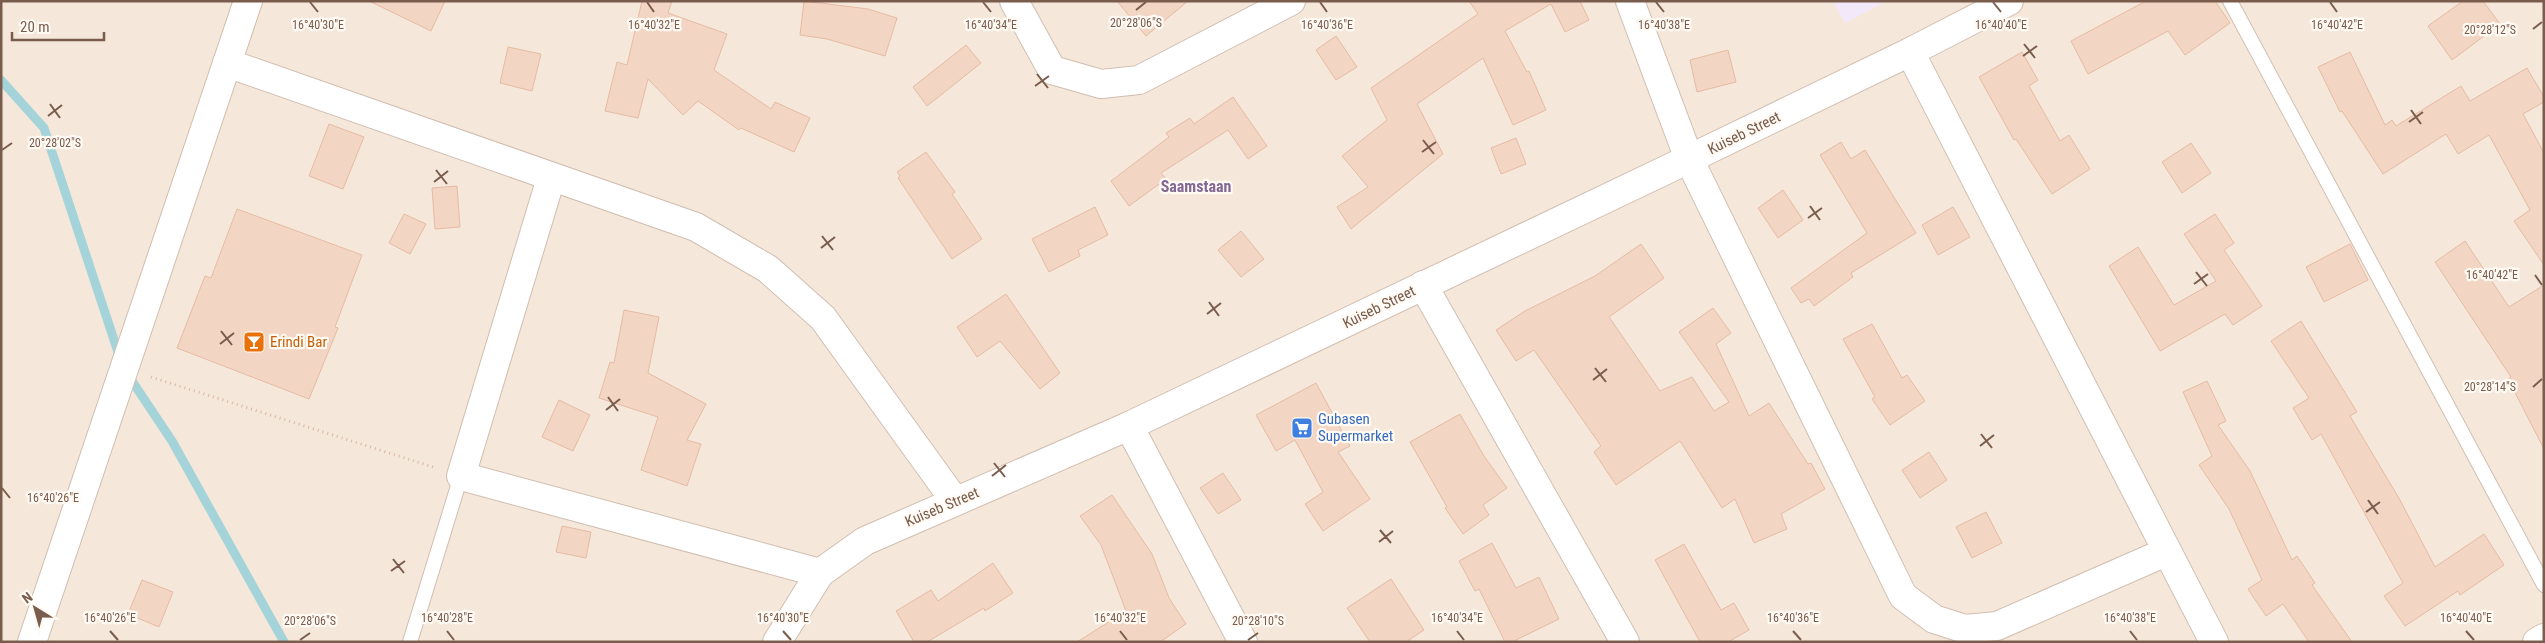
<svg xmlns="http://www.w3.org/2000/svg" width="2545" height="643" font-family="'Roboto Condensed',sans-serif">
<style>
.residential{fill:#f5e8da}
.education{fill:#f3e8fa}
.lines{fill:none;stroke-linecap:round;stroke-linejoin:round}
.stream{stroke:#a5d3da;stroke-width:9}
.building{fill:#f3d5c3;stroke:#e6bba3}
.lane-casing{stroke:#d1beb0;stroke-width:16}
.street-casing{stroke:#d1beb0;stroke-width:30}
.path{stroke:#d9b8a5;stroke-width:3;stroke-dasharray:1 4;stroke-linecap:butt}
.lane{stroke:#fff;stroke-width:14}
.street{stroke:#fff;stroke-width:28}
.ticks{fill:none;stroke:#7a5c4d;stroke-width:2}
.labels{text-anchor:middle;stroke-width:4.5;stroke-linejoin:round;paint-order:stroke}
.street-label{font-size:15px;fill:#7a5c4d;stroke:#fffaf3}
.food-label{font-size:15px;fill:#c56008;stroke:#fffaf3;text-anchor:start}
.shop-label{font-size:15px;fill:#366cbe;stroke:#fffaf3;text-anchor:start}
.neighbourhood-label{font-size:16px;font-weight:bold;fill:#846695;stroke:#fffaf3}
.ticks-label{font-size:12px;text-anchor:middle;fill:#7a5c4d;stroke:#fffaf3;stroke-width:4.5;stroke-linejoin:round;paint-order:stroke}
</style>
<rect width="100%" height="100%" fill="#fdf6ec"/>
<rect class="residential" x="1" y="1" width="2543" height="641"/>
<path class="education" d="M1833,1H1887L1845,23Z"/>
<g class="lines">
<g class="stream">
<path d="M1,80L44,128L120,358"/>
<path d="M128,375L172,441L284,642"/>
</g>
</g>
<g class="building">
<path d="M369,1H445L431,31Z"/>
<path d="M642,1H672L668,13L727,34L714,70L771,109L775,102L810,118L794,152L741,128L739,130L698,101L683,115L648,79L638,118L605,111L617,62L627,65Z"/>
<path d="M804,1L868,9L897,18L885,56L827,39L800,35Z"/>
<path d="M1117,1H1188L1146,36Z"/>
<path d="M1469,1H1580L1589,20L1565,32L1551,4L1505,31L1527,72L1529,71L1546,110L1513,125L1483,58L1417,104L1443,154L1351,229L1337,207L1368,187L1342,156L1387,120L1371,88L1478,14Z"/>
<path d="M2146,1H2215L2230,23L2185,55L2168,31L2088,74L2071,41Z"/>
<path d="M2463,1H2483L2500,24L2452,60L2428,26Z"/>
<path d="M1336,36L1357,67L1336,80L1316,50Z"/>
<path d="M966,45L981,63L927,106L913,87Z"/>
<path d="M508,47L541,54L532,91L500,83Z"/>
<path d="M1728,50L1736,82L1697,92L1690,60Z"/>
<path d="M2022,52L2038,80L2029,86L2060,141L2069,135L2090,169L2052,194L2016,139L2014,140L1979,77Z"/>
<path d="M2350,52L2385,125L2392,120L2396,126L2461,86L2470,101L2527,68L2544,97V102L2523,114L2544,153V265L2514,221L2530,210L2489,135L2458,154L2446,134L2383,174L2342,111L2340,112L2318,67Z"/>
<path d="M1233,97L1267,146L1248,159L1228,130L1161,173L1166,179L1129,206L1111,181L1169,137L1166,133L1190,118L1194,124Z"/>
<path d="M329,124L364,137L343,189L309,176Z"/>
<path d="M1516,138L1526,164L1501,174L1491,148Z"/>
<path d="M1841,142L1851,159L1865,150L1916,233L1851,273L1853,277L1814,306L1809,299L1801,303L1791,288L1867,233L1820,155Z"/>
<path d="M2191,143L2211,173L2182,193L2162,162Z"/>
<path d="M926,152L955,192L952,194L982,239L952,259L898,178L900,176L897,172Z"/>
<path d="M457,186L460,227L435,229L432,188Z"/>
<path d="M1783,190L1803,220L1778,238L1758,208Z"/>
<path d="M1095,207L1108,235L1078,250L1080,256L1049,272L1032,239Z"/>
<path d="M1953,207L1970,237L1938,255L1922,225Z"/>
<path d="M237,209L362,255L335,327L338,328L309,399L177,348L205,276L211,278Z"/>
<path d="M404,214L426,224L410,254L389,243Z"/>
<path d="M2215,214L2234,243L2224,250L2262,306L2233,325L2225,314L2160,351L2109,266L2138,247L2174,305L2216,281L2184,234Z"/>
<path d="M1241,231L1264,259L1241,277L1218,250Z"/>
<path d="M2465,241L2509,307L2544,285V449L2508,379L2511,377L2435,262Z"/>
<path d="M1641,244L1664,278L1609,317L1660,391L1692,377L1714,411L1729,402L1679,332L1713,308L1731,333L1716,344L1749,416L1769,403L1808,464L1811,463L1825,489L1781,514L1787,529L1754,543L1735,499L1722,508L1680,441L1616,485L1594,452L1601,446L1534,350L1516,361L1496,330L1525,311L1595,276Z"/>
<path d="M2350,244L2368,280L2324,302L2306,267Z"/>
<path d="M1006,294L1060,373L1040,389L1000,341L977,357L957,327Z"/>
<path d="M624,310L659,317L648,373L706,404L687,440L701,444L687,486L641,470L658,417L599,398L610,362L614,363Z"/>
<path d="M2301,321L2357,412L2350,416L2400,500L2435,567L2484,534L2504,565L2460,595L2458,591L2405,626L2384,596L2403,583L2321,434L2312,440L2293,408L2309,398L2271,341Z"/>
<path d="M1872,324L1902,378L1907,375L1925,401L1890,425L1872,399L1875,397L1843,339Z"/>
<path d="M2207,381L2226,421L2218,425L2250,471L2292,560L2297,556L2315,583L2312,585L2352,642H2309L2283,604L2266,616L2248,589L2262,580L2229,509L2199,465L2212,456L2183,392Z"/>
<path d="M1316,383L1350,446L1338,452L1370,499L1323,531L1305,504L1323,492L1295,440L1276,451L1256,415Z"/>
<path d="M559,400L590,415L573,451L542,437Z"/>
<path d="M1460,414L1484,456L1507,488L1483,505L1489,515L1463,534L1445,508L1447,507L1410,442Z"/>
<path d="M1929,452L1947,480L1920,498L1902,470Z"/>
<path d="M1223,473L1241,500L1218,514L1200,488Z"/>
<path d="M1112,495L1152,554L1169,598L1186,624L1160,642H1077L1126,611L1101,545L1080,516Z"/>
<path d="M1986,512L2002,543L1972,558L1956,527Z"/>
<path d="M562,526L591,532L586,558L556,552Z"/>
<path d="M1492,543L1516,588L1539,577L1559,619L1512,642H1505L1479,589L1475,591L1459,561Z"/>
<path d="M1684,544L1721,610L1734,603L1749,630L1728,642H1700L1655,560Z"/>
<path d="M993,563L1013,593L985,611L984,608L927,642H914L896,611L931,590L938,601Z"/>
<path d="M1391,579L1424,630L1406,642H1370L1347,608Z"/>
<path d="M142,580L173,592L159,627L128,614Z"/>
</g>
<g class="lines">
<g class="lane-casing">
<g id="lane">
<path d="M2230,1L2544,585"/>
<path d="M410,642L461,476"/>
</g>
</g>
<g class="street-casing">
<g id="street">
<path d="M1014,1L1052,70L1101,84L1139,80L1291,1"/>
<path d="M1630,1L1689,159L1903,596L1934,619L1965,629L1997,626L2166,552"/>
<path d="M1910,52L2214,642"/>
<path d="M227,63L696,227L768,269L823,318L955,501"/>
<path d="M551,178L461,476L820,573"/>
<path d="M1423,285L1625,642"/>
<path d="M1129,426L1243,642"/>
<path d="M32,642L248,1"/>
<path d="M777,642L820,573L865,541L1129,426L1689,159L1910,52L2009,1"/>
<path d="M2537,642L2544,638"/>
</g>
</g>
<path class="path" d="M151,377L433,467"/>
<use href="#lane" class="lane"/>
<use href="#street" class="street"/>
</g>
<path class="ticks" d="M310,2L318,12M647,2L654,12M983,2L991,12M1320,2L1327,12M1656,2L1664,12M1993,2L2001,12M2330,2L2337,12M1136,10L1146,2M2533,29L2542,22M2024,44L2035,58M2023,56L2037,46M1037,74L1048,88M1035,86L1049,76M50,104L60,118M2411,110L2421,124M48,116L62,105M2409,122L2423,112M1423,140L1434,154M2,150L12,143M1422,152L1436,142M436,170L447,184M434,182L448,171M1810,206L1820,220M1808,218L1822,208M822,236L833,250M821,248L835,237M2196,272L2207,286M2535,275L2542,285M2194,284L2208,274M1209,302L1219,316M1207,314L1221,303M221,331L232,345M220,344L234,333M1595,368L1606,382M1593,380L1607,369M2533,387L2542,379M608,397L618,411M606,410L620,399M1981,434L1992,448M1980,446L1994,435M994,463L1005,477M992,476L1006,465M2,488L10,498M2368,500L2378,514M2366,512L2380,502M1380,530L1391,543M1379,542L1393,531M393,559L404,573M391,571L405,561M110,631L118,640M447,631L454,640M783,631L791,640M1120,631L1127,640M1457,631L1464,640M1793,631L1801,640M2130,631L2137,640M2466,631L2474,640M300,640L310,633M1248,640L1258,633"/>
<defs>
<g id="bar-square" transform="scale(1.125)"><rect x="-9" y="-9" width="18" height="18" rx="4" fill="#e8710a" stroke="#fffaf3"/><path d="M-6-5H6L.8 .8V4.5H3.5V6h-7V4.5H-.8V.8Z" fill="#fff"/></g>
<g id="supermarket-square" transform="scale(1.125)"><rect x="-9" y="-9" width="18" height="18" rx="4" fill="#3f7fe0" stroke="#fffaf3"/><path d="M-6-5.5h2.5l.6 2H6L4.5 2H-2.5L-4.4-4H-6ZM-1.5 3.2a1.3 1.3 0 1 0 .1 0ZM3 3.2a1.3 1.3 0 1 0 .1 0Z" fill="#fff"/></g>
</defs>
<g fill-rule="evenodd">
<use href="#bar-square" x="254" y="342"/>
<use href="#supermarket-square" x="1302" y="428"/>
</g>
<g class="labels">
<g class="street-label">
<text transform="translate(1744 133) rotate(-26)" y="5">Kuiseb Street</text>
<text transform="translate(1379 307) rotate(-26)" y="5">Kuiseb Street</text>
<text transform="translate(942 507) rotate(-23)" y="5">Kuiseb Street</text>
</g>
<g class="food-label">
<text x="270" y="347">Erindi Bar</text>
</g>
<g class="shop-label">
<text x="1318" y="424">Gubasen<tspan x="1318" dy="17">Supermarket</tspan></text>
</g>
<g class="neighbourhood-label">
<text x="1196" y="192">Saamstaan</text>
</g>
</g>
<g class="ticks-label">
<text x="1136" y="27">20°28'06"S</text>
<text x="318" y="29">16°40'30"E</text>
<text x="654" y="29">16°40'32"E</text>
<text x="991" y="29">16°40'34"E</text>
<text x="1327" y="29">16°40'36"E</text>
<text x="1664" y="29">16°40'38"E</text>
<text x="2001" y="29">16°40'40"E</text>
<text x="2337" y="29">16°40'42"E</text>
<text x="2490" y="34">20°28'12"S</text>
<text x="55" y="147">20°28'02"S</text>
<text x="2492" y="279">16°40'42"E</text>
<text x="2490" y="391">20°28'14"S</text>
<text x="53" y="502">16°40'26"E</text>
<text x="110" y="622">16°40'26"E</text>
<text x="447" y="622">16°40'28"E</text>
<text x="783" y="622">16°40'30"E</text>
<text x="1120" y="622">16°40'32"E</text>
<text x="1457" y="622">16°40'34"E</text>
<text x="1793" y="622">16°40'36"E</text>
<text x="2130" y="622">16°40'38"E</text>
<text x="2466" y="622">16°40'40"E</text>
<text x="310" y="625">20°28'06"S</text>
<text x="1258" y="625">20°28'10"S</text>
</g>
<rect width="2545" height="643" fill="none" stroke="#7a5c4d" stroke-width="5"/>
<g transform="translate(35 608) rotate(323)" stroke="#fffaf3" stroke-width="4" paint-order="stroke">
<path d="M0-4L9 19L0 12L-9 19Z" fill="#7a5c4d"/>
<text y="-8" font-size="14" font-weight="bold" text-anchor="middle" fill="#7a5c4d">N</text>
</g>
<path d="M12 32v8h92v-8" fill="none" stroke="#7a5c4d" stroke-width="2.5"/>
<text x="20" y="32" font-size="15" fill="#7a5c4d" stroke="#fffaf3" stroke-width="4" paint-order="stroke">20 m</text>
</svg>
